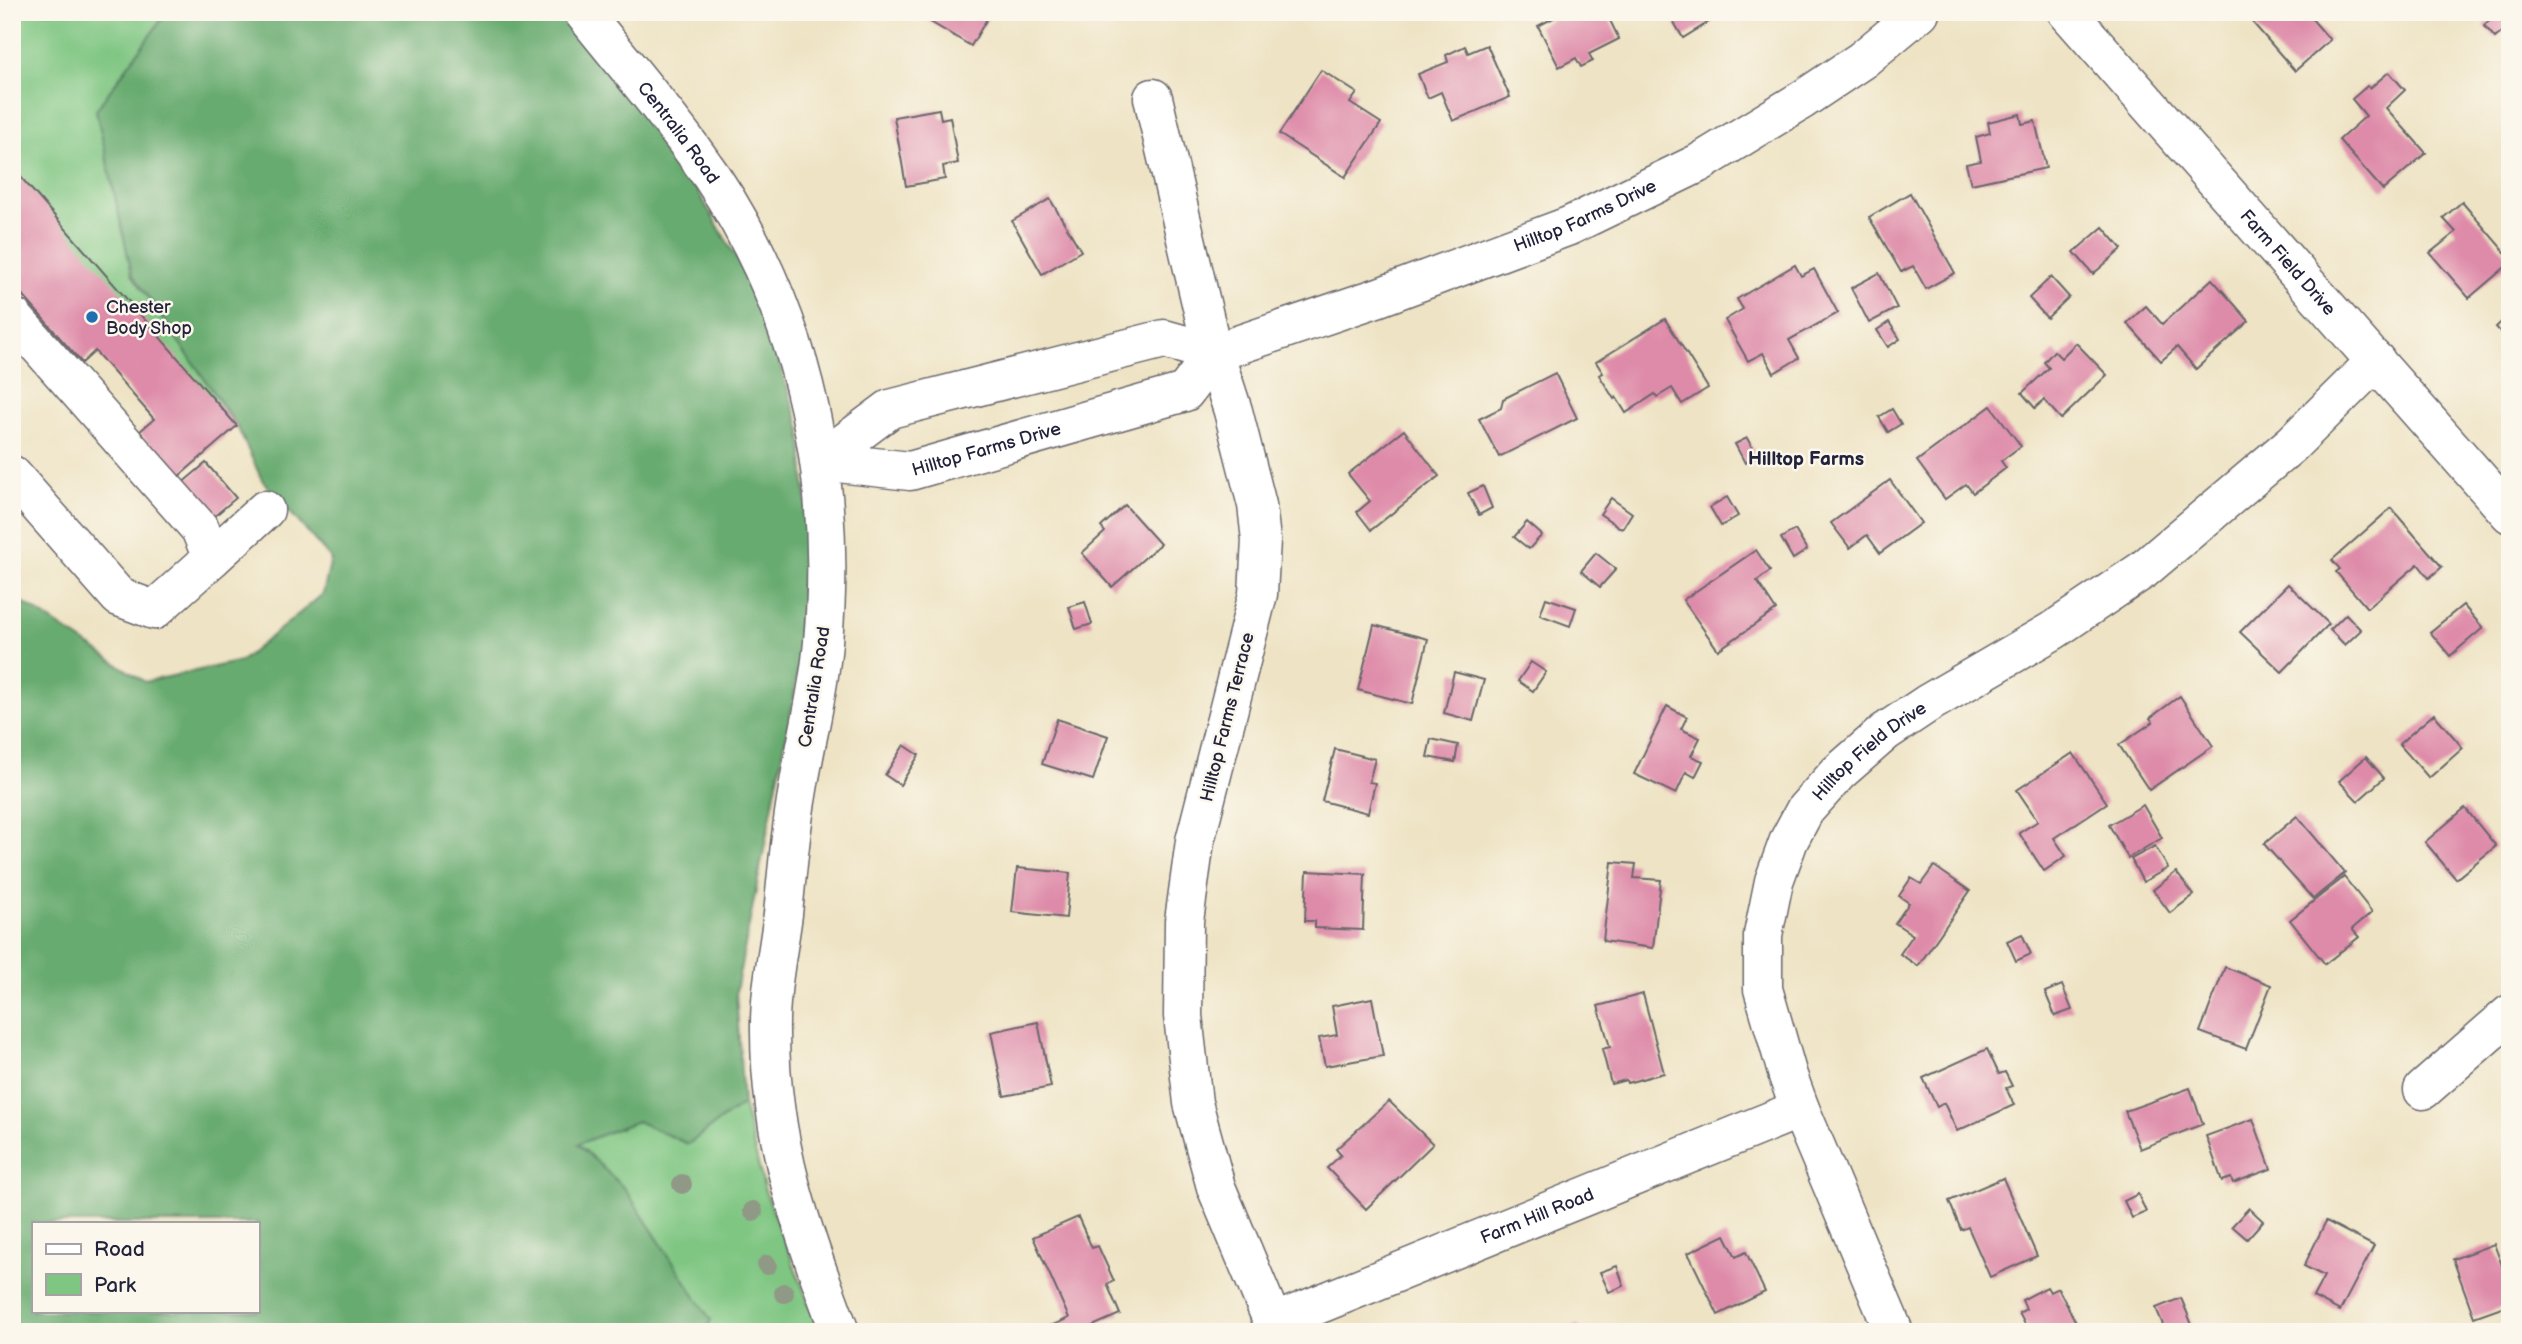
<svg xmlns="http://www.w3.org/2000/svg" width="2522" height="1344" font-family="'Balsamiq Sans',sans-serif">
<style>
.green{fill:#7fc682;stroke:#50745e;stroke-width:2}
.forest{fill:#67ab70;stroke:#446656;stroke-width:2;fill-rule:evenodd}
.building{fill:#de8ba9}
.lines{fill:none;stroke-linecap:round;stroke-linejoin:round}
.minor-casing{stroke:#69666b;stroke-width:41}
.minor{stroke:#fff;stroke-width:38}
.tree{fill:#909886}
.poi-dot{fill:#1f6fb2;stroke:#fbf7ec;stroke-width:2.5}
.labels{text-anchor:middle;stroke-width:5;stroke-linejoin:round;paint-order:stroke}
.street-label{font-size:18px;fill:#22223b;stroke:#fbf7ec}
.poi-label{font-size:18px;fill:#22223b;stroke:#fbf7ec;text-anchor:start}
.neighbourhood-label{font-size:19px;font-weight:bold;fill:#22223b;stroke:#fbf7ec}
</style>
<rect width="100%" height="100%" fill="#fbf7ec"/>
<filter id="ink" filterUnits="userSpaceOnUse"><feTurbulence type="fractalNoise" baseFrequency=".0143" numOctaves="2"/><feDisplacementMap in="SourceGraphic" scale="14" xChannelSelector="R" yChannelSelector="G"/><feConvolveMatrix kernelMatrix="1 2 1 2 8 2 1 2 1" color-interpolation-filters="sRGB"/></filter>
<filter id="wash" filterUnits="userSpaceOnUse"><feTurbulence type="fractalNoise" baseFrequency=".00686" numOctaves="4" result="noise"/><feDisplacementMap in="SourceGraphic" scale="28" xChannelSelector="R" yChannelSelector="G"/><feGaussianBlur stdDeviation="1.57" result="paint"/><feColorMatrix in="noise" values="0 0 0 0 0 0 0 0 0 0 0 0 0 0 0 0 0 1.4 0 .05"/><feComposite in="paint" operator="in"/></filter>
<g filter="url(#wash)">
<rect width="100%" height="100%" fill="#eee3c4"/>
<g class="green">
<path d="M12,12H167L96,110L132,274L237,426L12,181Z"/>
<path d="M743,1104L765,1191L820,1332H705L711,1320L577,1144L637,1121L688,1144Z"/>
</g>
<path class="forest" d="M167,12H564L681,162L756,292L801,430L811,569L794,697L736,991L743,1104L688,1144L637,1121L578,1144L625,1189L711,1320L705,1332H12V595L145,682L241,661L323,594L331,559L262,480L237,426L132,274L96,110ZM33,1223H257V1311H33Z"/>
<g id="blocks">
<g class="building">
<path d="M918,12H991L971,46L917,14Z"/>
<path d="M1565,12H1606L1619,39L1589,54L1593,61L1581,67L1576,58L1559,67L1538,26Z"/>
<path d="M1668,12H1725L1683,38Z"/>
<path d="M2265,12H2306L2330,40L2295,71L2253,23Z"/>
<path d="M2496,15L2507,28L2495,38L2484,25Z"/>
<path d="M1487,45L1510,97L1453,121L1441,92L1428,98L1418,74L1448,62L1446,55L1465,46L1468,53Z"/>
<path d="M1321,70L1357,93L1350,103L1381,123L1345,177L1279,134Z"/>
<path d="M2389,72L2405,90L2386,108L2426,153L2383,190L2339,140L2366,116L2352,99L2367,86L2370,88Z"/>
<path d="M939,109L941,119L950,117L958,163L943,166L945,179L906,186L894,117Z"/>
<path d="M2020,114L2022,124L2035,121L2046,168L1971,184L1966,164L1981,161L1976,137L1990,133L1988,122Z"/>
<path d="M12,167L237,426L178,477L139,432L154,419L95,351L82,363L12,283Z"/>
<path d="M1910,193L1955,273L1926,289L1913,266L1901,272L1869,217Z"/>
<path d="M1050,199L1081,251L1042,274L1012,221Z"/>
<path d="M2462,202L2510,258V263L2469,298L2430,253L2456,232L2443,218Z"/>
<path d="M2103,227L2122,249L2093,274L2074,252Z"/>
<path d="M1795,265L1801,276L1814,269L1838,313L1789,340L1799,358L1774,373L1763,353L1748,361L1725,320L1743,309L1737,299Z"/>
<path d="M1879,273L1897,308L1869,323L1851,288Z"/>
<path d="M2051,277L2069,297L2047,318L2029,298Z"/>
<path d="M2212,279L2249,321L2196,369L2177,347L2161,361L2127,323L2146,306L2162,324Z"/>
<path d="M2510,314V343L2496,327Z"/>
<path d="M1665,319L1708,388L1682,404L1672,388L1657,397L1655,394L1626,413L1616,397L1614,399L1599,375L1603,373L1596,362Z"/>
<path d="M1889,322L1900,339L1888,347L1877,330Z"/>
<path d="M2076,343L2107,375L2061,419L2044,400L2035,408L2022,393L2049,368L2044,362L2054,351L2061,358Z"/>
<path d="M1555,373L1577,418L1499,457L1479,419L1501,408L1503,399Z"/>
<path d="M1991,406L2021,446L2001,461L2006,468L1973,493L1966,484L1945,499L1917,461Z"/>
<path d="M1892,409L1901,424L1888,432L1879,417Z"/>
<path d="M1404,430L1439,476L1371,530L1357,512L1370,501L1348,474Z"/>
<path d="M1747,438L1757,457L1745,463L1735,444Z"/>
<path d="M206,463L236,498L211,519L181,484Z"/>
<path d="M1890,480L1921,523L1880,553L1867,535L1850,548L1831,523Z"/>
<path d="M1483,486L1492,508L1479,515L1468,493Z"/>
<path d="M1727,497L1738,516L1721,526L1710,507Z"/>
<path d="M1611,498L1632,513L1622,529L1600,514Z"/>
<path d="M1125,505L1160,544L1112,587L1082,553L1105,532L1101,527Z"/>
<path d="M2391,508L2442,567L2429,578L2418,564L2367,608L2336,572L2340,569L2332,560Z"/>
<path d="M1527,522L1542,535L1529,549L1514,537Z"/>
<path d="M1795,530L1807,550L1793,559L1781,538Z"/>
<path d="M1756,550L1770,571L1757,581L1776,610L1718,650L1683,600Z"/>
<path d="M1596,553L1616,569L1600,587L1581,571Z"/>
<path d="M2288,584L2329,624L2282,672L2240,632Z"/>
<path d="M1546,598L1576,608L1570,626L1540,615Z"/>
<path d="M1085,602L1092,624L1076,629L1069,607Z"/>
<path d="M2463,605L2483,628L2450,656L2430,632Z"/>
<path d="M2346,614L2361,630L2345,645L2330,630Z"/>
<path d="M1374,625L1428,639L1412,704L1358,690Z"/>
<path d="M1531,662L1546,672L1533,691L1518,681Z"/>
<path d="M1454,672L1484,680L1473,721L1444,713Z"/>
<path d="M2180,696L2213,746L2149,790L2119,745L2153,722L2150,718Z"/>
<path d="M1667,706L1687,717L1681,729L1700,738L1691,756L1703,761L1695,777L1686,772L1676,794L1634,774Z"/>
<path d="M2434,714L2463,748L2429,778L2399,744Z"/>
<path d="M1057,719L1108,736L1093,780L1042,764Z"/>
<path d="M1431,739L1458,745L1455,762L1427,757Z"/>
<path d="M904,745L919,755L900,785L885,775Z"/>
<path d="M1335,749L1375,759L1369,782L1375,783L1368,813L1322,801Z"/>
<path d="M2073,753L2107,803L2054,838L2066,856L2044,871L2019,833L2038,821L2017,790Z"/>
<path d="M2366,757L2384,778L2358,801L2339,781Z"/>
<path d="M2143,805L2162,838L2128,858L2109,825Z"/>
<path d="M2465,808L2496,846L2456,879L2425,842Z"/>
<path d="M2297,816L2345,873L2313,899L2264,844Z"/>
<path d="M2155,846L2168,868L2143,882L2131,859Z"/>
<path d="M1612,862L1636,864L1634,878L1661,880L1653,948L1603,941Z"/>
<path d="M1934,866L1970,891L1918,966L1900,954L1913,935L1895,923L1909,903L1899,896L1911,878L1921,884Z"/>
<path d="M1017,868L1070,873L1066,918L1012,912Z"/>
<path d="M1307,871L1365,874L1363,930L1315,928V921H1305Z"/>
<path d="M2176,872L2194,895L2170,913L2153,890Z"/>
<path d="M2344,877L2372,912L2352,929L2359,937L2325,964L2290,920Z"/>
<path d="M2022,934L2031,954L2016,961L2007,941Z"/>
<path d="M2225,967L2271,985L2246,1049L2200,1032Z"/>
<path d="M2062,985L2072,1010L2055,1016L2045,992Z"/>
<path d="M1643,994L1664,1073L1627,1083L1626,1080L1611,1084L1602,1049L1610,1047L1598,1006Z"/>
<path d="M1372,998L1383,1056L1325,1066L1319,1038L1337,1035L1332,1006Z"/>
<path d="M1038,1022L1051,1087L1004,1096L991,1032Z"/>
<path d="M1987,1049L1999,1074L2005,1072L2012,1086L2006,1088L2014,1105L1957,1131L1944,1103L1937,1107L1923,1078Z"/>
<path d="M2190,1088L2203,1124L2140,1149L2125,1111Z"/>
<path d="M1389,1101L1433,1144L1366,1209L1327,1168L1341,1155L1336,1149Z"/>
<path d="M2253,1119L2271,1169L2233,1183L2231,1178L2222,1181L2206,1136Z"/>
<path d="M2003,1178L2037,1256L1990,1277L1968,1227L1961,1230L1949,1201Z"/>
<path d="M2138,1194L2146,1212L2132,1218L2124,1201Z"/>
<path d="M2249,1208L2263,1221L2247,1239L2232,1226Z"/>
<path d="M1078,1217L1092,1248L1098,1246L1114,1281L1107,1284L1120,1314L1079,1332H1038L1069,1318L1033,1237Z"/>
<path d="M2326,1221L2374,1246L2340,1311L2313,1297L2324,1276L2304,1266Z"/>
<path d="M1725,1235L1736,1257L1746,1252L1765,1292L1718,1315L1688,1253Z"/>
<path d="M2494,1244L2510,1287V1304L2474,1317L2453,1259Z"/>
<path d="M1617,1266L1624,1286L1609,1292L1600,1272Z"/>
<path d="M2047,1287L2050,1292L2058,1288L2081,1332H2029L2019,1313L2026,1309L2022,1300Z"/>
<path d="M2181,1298L2195,1332H2166L2156,1308Z"/>
<path d="M1578,1324L1582,1332H1561Z"/>
<path d="M1775,1324L1778,1332H1745L1756,1327L1757,1331Z"/>
</g>
</g>
</g>
<g filter="url(#ink)">
<use href="#blocks" fill-opacity="0" stroke="#69666b" stroke-width="2"/>
<g class="lines">
<g class="minor-casing">
<g id="minor">
<path id="s1" d="M583,12C621,60 661,106 697,156C738,211 771,278 792,343C823,440 832,541 823,642C819,693 805,744 797,795C790,834 787,874 783,914C778,952 769,994 770,1032C770,1142 802,1232 840,1332"/>
<path id="s2" d="M2067,12L2510,514"/>
<path d="M1153,98L1209,337L1233,411L1257,505L1261,540L1258,594L1195,841L1184,921L1183,1016L1193,1103L1216,1187L1277,1332"/>
<path d="M12,319L14,318L200,529L212,558L154,610L119,597L12,475"/>
<path id="s3" d="M820,461L910,471L1185,392L1214,353L1379,297L1569,226L1699,163L1802,100L1862,60L1920,12"/>
<path d="M820,461L890,409L1164,339L1214,353"/>
<path d="M212,558L265,510"/>
<path d="M2423,1090L2510,1014"/>
<path id="s4" d="M1273,1323L1800,1109"/>
<path id="s5" d="M1894,1332L1800,1109L1788,1076L1763,989V935L1774,881L1789,840L1805,810L1838,773L1885,732L1927,704L2054,630L2143,570L2292,444L2376,361"/>
</g>
</g>
<use href="#minor" class="minor"/>
</g>
<g class="tree">
<circle cx="682" cy="1184" r="10"/>
<circle cx="753" cy="1211" r="10"/>
<circle cx="767" cy="1265" r="10"/>
<circle cx="784" cy="1293" r="10"/>
</g>
</g>
<circle class="poi-dot" cx="92" cy="317" r="7"/>
<g class="labels">
<g class="street-label">
<text dy="6" stroke="none"><textPath href="#s1" startOffset="154">Centralia Road</textPath></text>
<text dy="6" stroke="none"><textPath href="#s3" startOffset="821">Hilltop Farms Drive</textPath></text>
<text dy="6" stroke="none"><textPath href="#s2" startOffset="334">Farm Field Drive</textPath></text>
<text dy="6" stroke="none"><textPath href="#s3" startOffset="170">Hilltop Farms Drive</textPath></text>
<text transform="translate(814 687) rotate(-81)" y="6">Centralia Road</text>
<text transform="translate(1227 717) rotate(-76)" y="6">Hilltop Farms Terrace</text>
<text dy="6" stroke="none"><textPath href="#s5" startOffset="642">Hilltop Field Drive</textPath></text>
<text dy="6" stroke="none"><textPath href="#s4" startOffset="285">Farm Hill Road</textPath></text>
</g>
<g class="poi-label">
<text x="106" y="313">Chester<tspan x="106" dy="21">Body Shop</tspan></text>
</g>
<g class="neighbourhood-label">
<text x="1806" y="465">Hilltop Farms</text>
</g>
</g>
<rect width="2522" height="1344" fill="none" stroke="#fbf7ec" stroke-width="42"/>
<rect x="32" y="1222" width="228" height="91" fill="#fbf7ec" stroke="#a4a2a5" stroke-width="2"/>
<rect x="46" y="1244" width="35" height="10" fill="#ffffff" stroke="#a4a2a5" stroke-width="2"/>
<text x="94" y="1256" font-size="21" fill="#22223b">Road</text>
<rect x="46" y="1274" width="35" height="21" fill="#7fc682" stroke="#a4a2a5" stroke-width="2"/>
<text x="94" y="1292" font-size="21" fill="#22223b">Park</text>
</svg>
